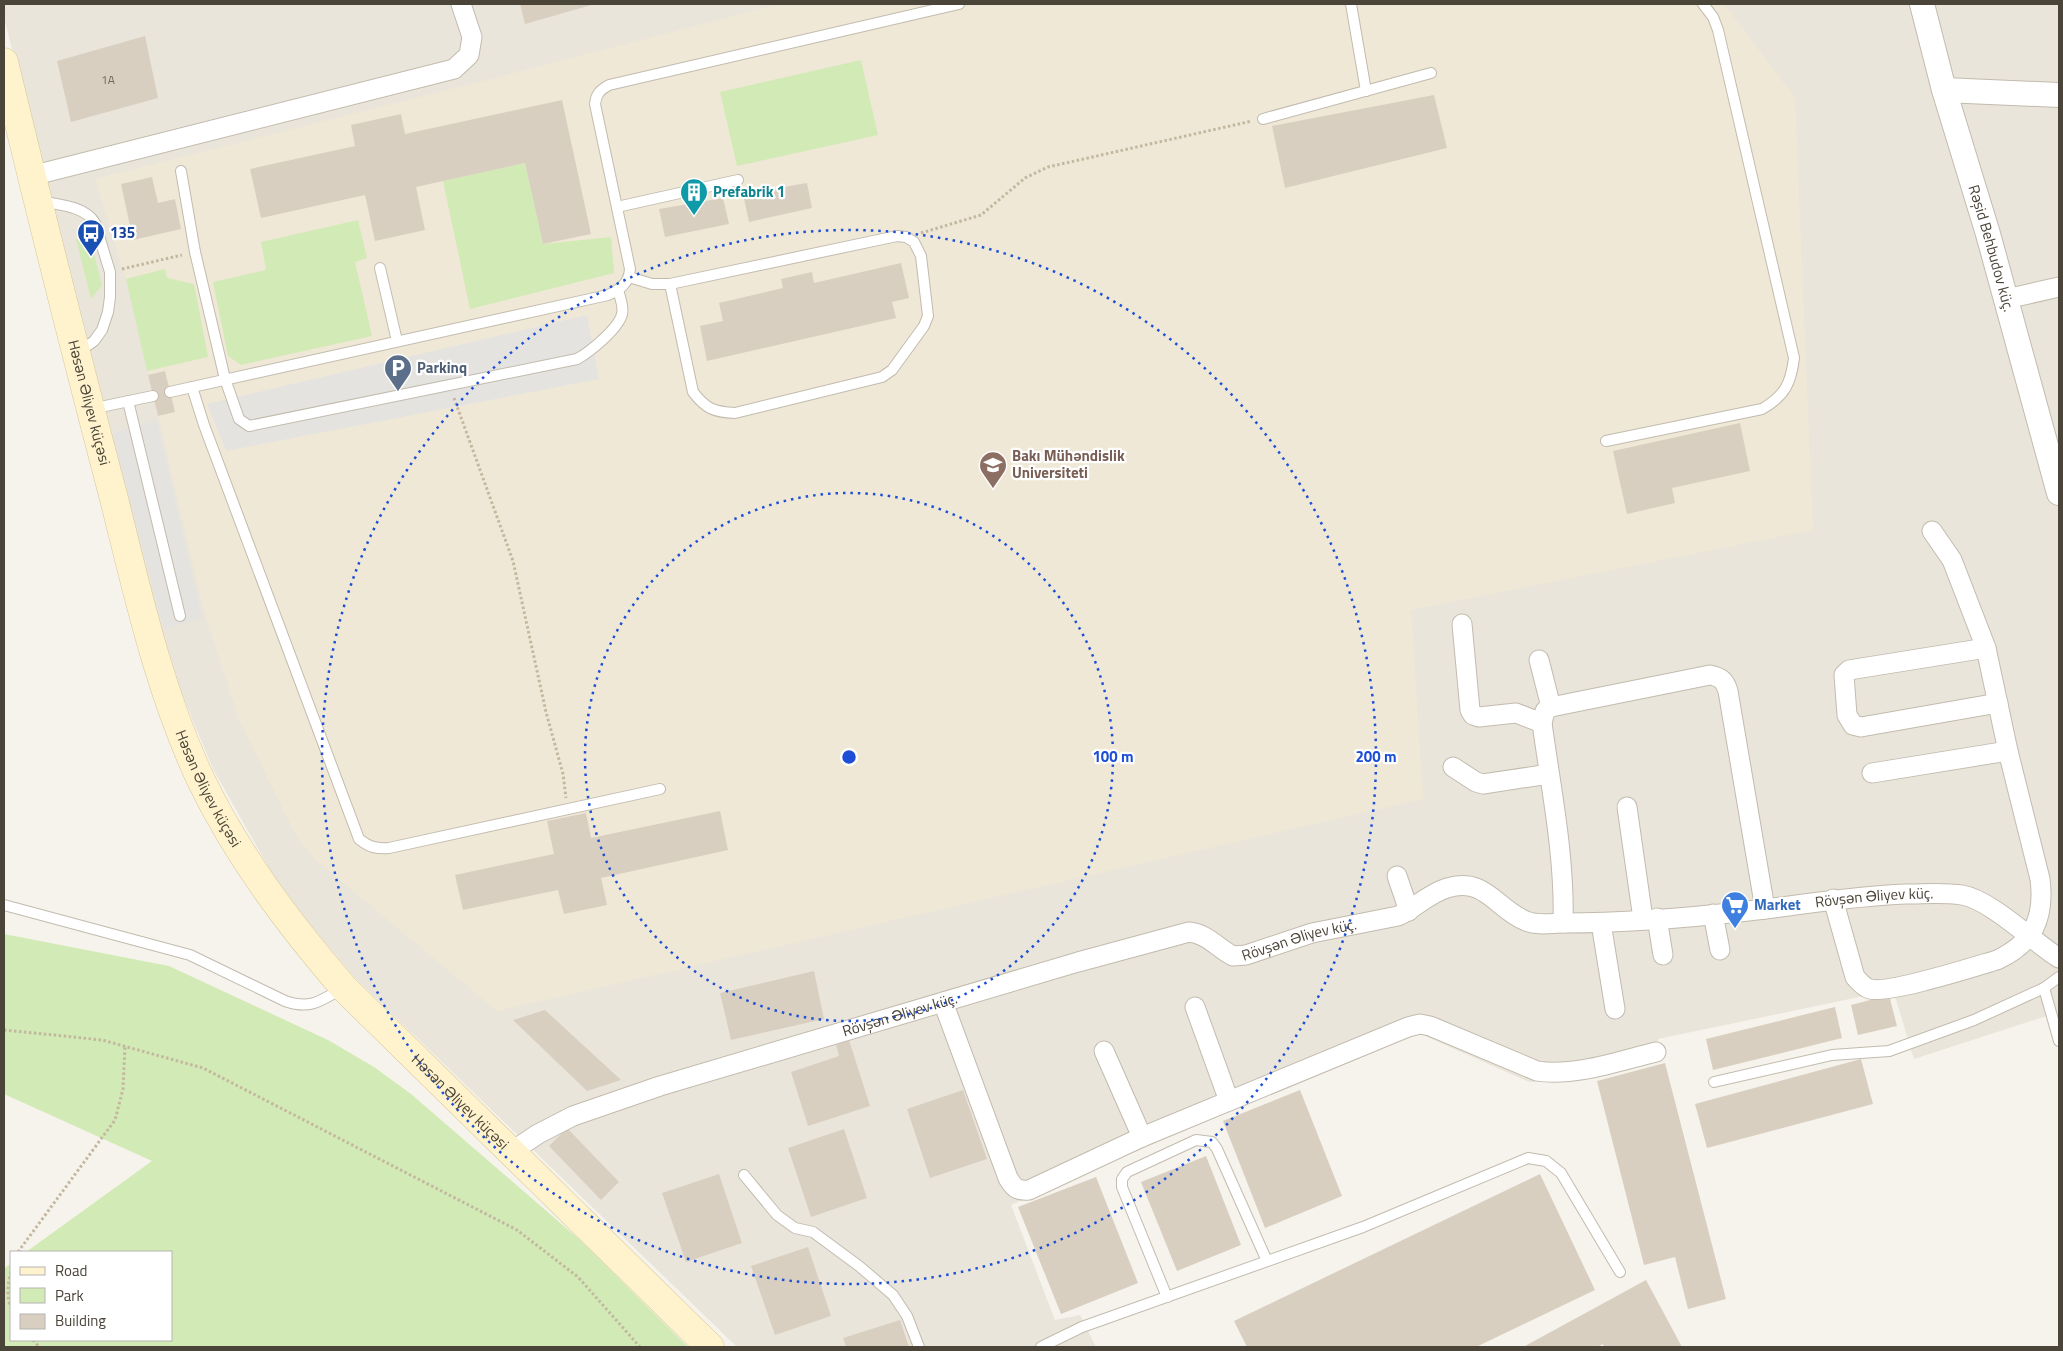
<svg xmlns="http://www.w3.org/2000/svg" width="2063" height="1351" font-family="'Titillium Web',sans-serif">
<style>
.residential{fill:#eae5da}
.education{fill:#efe8d6}
.green{fill:#d2eab5}
.parking{fill:#e5e3e0}
.building{fill:#d8cfc1}
.lines{fill:none;stroke-linecap:round;stroke-linejoin:round}
.service-casing{stroke:#c2bbae;stroke-width:12}
.minor-casing{stroke:#c2bbae;stroke-width:21}
.tertiary-casing{stroke:#c2bbae;stroke-width:26}
.secondary-casing{stroke:#d6c79b;stroke-width:29}
.path{stroke:#c4b79f;stroke-width:3;stroke-dasharray:2.5 2.5;stroke-linecap:butt}
.service{stroke:#fff;stroke-width:10}
.minor{stroke:#fff;stroke-width:19}
.tertiary{stroke:#fff;stroke-width:24}
.secondary{stroke:#fff3cd;stroke-width:28}
.ring{fill:none;stroke:#1d4ed8;stroke-width:2.5;stroke-dasharray:2.5 5}
.labels{text-anchor:middle;stroke-width:4.5;stroke-linejoin:round;paint-order:stroke}
.number-label{font-size:12px;fill:#6e675b}
.culture-label{font-size:15px;font-weight:bold;fill:#0d838f;stroke:#fff;text-anchor:start}
.transit-label{font-size:15px;font-weight:bold;fill:#164399;stroke:#fff;text-anchor:start}
.street-label{font-size:15px;fill:#4b4439;stroke:#fff}
.service-label{font-size:15px;font-weight:bold;fill:#4e5e75;stroke:#fff;text-anchor:start}
.education-label{font-size:15px;font-weight:bold;fill:#785e54;stroke:#fff;text-anchor:start}
.shop-label{font-size:15px;font-weight:bold;fill:#366cbe;stroke:#fff;text-anchor:start}
.centre{fill:#1d4ed8;stroke:#fff;stroke-width:2.5}
.ring-label{font-size:15px;text-anchor:middle;font-weight:bold;fill:#1d4ed8;stroke:#fff;stroke-width:4.5;stroke-linejoin:round;paint-order:stroke}
</style>
<rect width="100%" height="100%" fill="#f6f3ec"/>
<path class="residential" d="M4,4H2059V1012L1914,1059L1893,990L1658,1039L1661,1055L1558,1082H1529L1416,1032L1011,1205L1055,1320L1080,1315L1096,1347H737L354,977L282,891L213,769L180,690L164,644L96,394L4,17Z"/>
<path class="education" d="M779,4H1724L1795,98L1813,530L1411,610L1423,799L497,1011L316,860L296,836L239,719L204,612L126,279L95,179L499,77Z"/>
<g class="green">
<path d="M861,60L878,135L737,166L720,92Z"/>
<path d="M525,163L543,244L611,237L614,273L470,309L443,181Z"/>
<path d="M358,220L367,258L355,262L372,336L241,365L228,356L213,282L266,270L261,242Z"/>
<path d="M76,239H90L102,285L91,299Z"/>
<path d="M165,269L167,278L194,284L208,357L147,371L126,279Z"/>
<path d="M4,934L169,966L328,1040L374,1067L411,1094L580,1240L688,1347H4V1269L11,1263V1340H171V1252H26L152,1161L4,1094Z"/>
</g>
<g class="parking">
<path d="M587,315L599,379L226,451L207,404Z"/>
<path d="M157,420L202,618L164,630L112,434Z"/>
</g>
<g class="building">
<path d="M520,4H595L525,24Z"/>
<path d="M145,36L158,98L71,122L57,61Z"/>
<path d="M1434,95L1447,148L1285,188L1272,126Z"/>
<path d="M562,100L591,234L543,244L525,163L416,187L425,230L375,241L365,195L261,218L250,169L355,146L351,125L401,114L405,134Z"/>
<path d="M152,177L158,203L175,199L181,229L133,240L121,184Z"/>
<path d="M807,183L812,208L749,222L743,194Z"/>
<path d="M723,198L729,224L665,237L659,209Z"/>
<path d="M901,263L909,298L892,302L896,318L707,361L700,326L723,321L719,303L783,288L781,279L812,272L814,283Z"/>
<path d="M165,371L175,412L158,416L148,375Z"/>
<path d="M1740,423L1750,471L1672,488L1675,503L1627,514L1613,451Z"/>
<path d="M720,811L728,850L601,878L607,905L564,914L558,890L463,910L455,875L554,854L547,821L586,813L591,838Z"/>
<path d="M814,971L824,1019L731,1040L720,993Z"/>
<path d="M1889,995L1897,1026L1858,1035L1851,1005Z"/>
<path d="M1835,1007L1842,1038L1713,1070L1706,1039Z"/>
<path d="M545,1010L621,1080L587,1091L513,1020Z"/>
<path d="M849,1040L870,1106L808,1126L791,1072L839,1056L836,1045Z"/>
<path d="M1861,1059L1873,1104L1707,1148L1695,1104Z"/>
<path d="M1665,1063L1726,1299L1688,1309L1675,1257L1644,1265L1597,1081Z"/>
<path d="M963,1090L987,1159L930,1178L907,1109Z"/>
<path d="M1300,1090L1342,1196L1265,1228L1223,1121Z"/>
<path d="M567,1128L619,1182L601,1200L549,1146Z"/>
<path d="M844,1129L867,1198L811,1217L788,1148Z"/>
<path d="M1206,1156L1241,1245L1177,1271L1141,1182Z"/>
<path d="M719,1174L742,1243L686,1262L662,1193Z"/>
<path d="M1540,1174L1595,1290L1476,1347H1247L1234,1321Z"/>
<path d="M1096,1177L1138,1283L1061,1314L1018,1207Z"/>
<path d="M808,1247L831,1316L775,1335L751,1266Z"/>
<path d="M1646,1280L1682,1347H1604L1603,1344L1597,1347H1526L1525,1346Z"/>
<path d="M900,1320L909,1347H846L843,1338Z"/>
</g>
<g class="lines">
<g class="service-casing">
<g id="service">
<path d="M1351,4L1366,91"/>
<path d="M1263,119L1431,73"/>
<path d="M181,171L195,252L225,379L239,419L249,426L577,359C590,352 619,328 622,314C624,306 620,298 618,290"/>
<path d="M41,201C59,205 85,206 95,223L110,272V297L108,312L102,330L94,341L77,353"/>
<path d="M617,207L738,180"/>
<path d="M380,268L397,341"/>
<path d="M629,277L652,284H670L897,236L906,237L914,242L921,256L928,316L924,326L892,370L882,377L735,413C714,412 706,409 693,392L670,284"/>
<path d="M192,387L204,425L359,839C369,847 376,849 389,848L660,789"/>
<path d="M170,392L608,295C621,289 629,283 630,269L595,104C596,94 600,90 609,85L959,4"/>
<path d="M128,401L180,616"/>
<path d="M91,409L153,396"/>
<path d="M1606,441L1762,409C1785,396 1791,383 1794,358L1718,30L1713,17L1703,4"/>
<path d="M4,905L190,955L285,1001C311,1010 320,1001 343,988"/>
<path d="M2044,988L2059,1041"/>
<path d="M1714,1082L1832,1055L1889,1051L1974,1020L2044,988L2059,977"/>
<path d="M744,1175L777,1215L795,1228L813,1232L859,1266L893,1295L907,1316L919,1347"/>
<path d="M1167,1297L1122,1187V1179L1127,1172L1196,1140L1212,1142L1217,1149L1267,1261"/>
<path d="M1041,1347L1082,1327L1363,1227L1528,1158L1546,1161L1561,1173L1620,1272"/>
</g>
</g>
<g class="minor-casing">
<g id="minor">
<path d="M31,176L454,69L469,55L472,37L461,4"/>
<path d="M2006,299L2059,287"/>
<path d="M1462,624L1470,710L1473,715L1479,717L1516,713L1542,723"/>
<path d="M1986,648L1849,670L1844,675L1847,715L1853,725L1861,727L1998,703"/>
<path d="M1539,660L1551,707"/>
<path d="M1453,767L1476,782L1483,784L1549,774"/>
<path d="M1872,773L2008,751"/>
<path d="M1627,807L1643,919"/>
<path d="M1397,876L1409,911"/>
<path d="M1833,899L1855,977C1859,981 1863,987 1870,989C1889,994 1973,967 1997,960C2033,943 2045,919 2040,879L2008,751L1986,648L1952,560L1932,531"/>
<path d="M1713,914L1720,950"/>
<path d="M1657,918L1663,955"/>
<path d="M1563,923C1565,856 1551,789 1542,723L1545,711L1551,707L1710,675C1721,677 1725,681 1728,691L1765,909"/>
<path d="M1601,923L1615,1009"/>
<path d="M943,1002L1008,1178C1014,1188 1017,1191 1029,1190L1142,1137L1408,1027L1420,1024L1430,1026L1537,1071C1574,1077 1619,1061 1656,1052"/>
<path d="M1195,1007L1229,1101"/>
<path d="M1104,1051L1142,1137"/>
<path id="s1" d="M511,1152L538,1134L573,1116L660,1086L1078,962L1189,932C1208,934 1217,948 1233,956L1246,955L1312,933L1398,916C1415,908 1428,894 1447,888C1485,876 1496,909 1526,921C1537,926 1552,923 1563,923C1625,923 1687,918 1748,911C1801,905 1852,896 1905,894C1924,894 1943,892 1962,895C1991,900 2032,941 2059,958"/>
</g>
</g>
<g class="tertiary-casing">
<g id="tertiary">
<path id="s2" d="M1922,4L1944,90L1988,234L2059,493"/>
<path d="M1944,90L2059,95"/>
</g>
</g>
<g class="secondary-casing">
<g id="secondary">
<path id="s3" d="M4,62C39,207 75,351 113,495C137,590 158,688 200,778C237,855 288,923 344,988L710,1347"/>
</g>
</g>
<g class="path">
<path d="M921,233L981,215L1025,178L1048,167L1252,121"/>
<path d="M122,269L182,255"/>
<path d="M454,398L513,561L546,712L563,774L566,798"/>
<path d="M4,1030L102,1040L203,1068L517,1230L578,1277L640,1347"/>
<path d="M18,1252L115,1120L123,1089L125,1046"/>
<path d="M11,1272C8,1281 6,1298 11,1307"/>
<path d="M33,1340L39,1347"/>
</g>
<use href="#service" class="service"/>
<use href="#minor" class="minor"/>
<use href="#tertiary" class="tertiary"/>
<use href="#secondary" class="secondary"/>
</g>
<g class="ring">
<circle cx="849" cy="757" r="264"/>
<circle cx="849" cy="757" r="527"/>
</g>
<defs>
<g id="building-pin" transform="scale(1.4375)"><path d="M0 17L-7.5 6A9.5 9.5 0 1 1 7.5 6Z" fill="#0f9aa8" stroke="#fff"/><path d="M-4-6H4V6H1V3H-1V6H-4ZM-2.5-4.3h1.7v1.8h-1.7ZM.8-4.3h1.7v1.8H.8ZM-2.5-1h1.7V.8h-1.7ZM.8-1h1.7V.8H.8Z" fill="#fff"/></g>
<g id="bus-pin" transform="scale(1.4375)"><path d="M0 17L-7.5 6A9.5 9.5 0 1 1 7.5 6Z" fill="#1a4fb4" stroke="#fff"/><path d="M-5-6H5V4H4V6H2V4H-2V6H-4V4H-5ZM-3.5-4V0h7V-4ZM-3.5 1.2v1.5H-2V1.2ZM2 1.2v1.5H3.5V1.2Z" fill="#fff"/></g>
<g id="parking-pin" transform="scale(1.4375)"><path d="M0 17L-7.5 6A9.5 9.5 0 1 1 7.5 6Z" fill="#5c6f8a" stroke="#fff"/><path d="M-3.5-5.5H1a3.5 3.5 0 0 1 0 7H-1V5.5H-3.5ZM-1-3.4V-.6H.8a1.4 1.4 0 0 0 0-2.8Z" fill="#fff"/></g>
<g id="university-pin" transform="scale(1.4375)"><path d="M0 17L-7.5 6A9.5 9.5 0 1 1 7.5 6Z" fill="#8d6e63" stroke="#fff"/><path d="M0-5L7-2L0 1L-7-2ZM-4 1L0 2.5L4 1V4Q0 6-4 4Z" fill="#fff"/></g>
<g id="supermarket-pin" transform="scale(1.4375)"><path d="M0 17L-7.5 6A9.5 9.5 0 1 1 7.5 6Z" fill="#3f7fe0" stroke="#fff"/><path d="M-6-5.5h2.5l.6 2H6L4.5 2H-2.5L-4.4-4H-6ZM-1.5 3.2a1.3 1.3 0 1 0 .1 0ZM3 3.2a1.3 1.3 0 1 0 .1 0Z" fill="#fff"/></g>
</defs>
<g fill-rule="evenodd">
<use href="#building-pin" x="694" y="192"/>
<use href="#bus-pin" x="91" y="233"/>
<use href="#parking-pin" x="398" y="368"/>
<use href="#university-pin" x="993" y="465"/>
<use href="#supermarket-pin" x="1735" y="905"/>
</g>
<g class="labels">
<g class="number-label">
<text x="108" y="84">1A</text>
</g>
<g class="culture-label">
<text x="713" y="197">Prefabrik 1</text>
</g>
<g class="transit-label">
<text x="110" y="238">135</text>
</g>
<g class="street-label">
<text dy="5" stroke="none"><textPath href="#s2" startOffset="254">Rəşid Behbudov küç.</textPath></text>
<text dy="5" stroke="none"><textPath href="#s3" startOffset="351">Həsən Əliyev küçəsi</textPath></text>
<text dy="5" stroke="none"><textPath href="#s3" startOffset="756">Həsən Əliyev küçəsi</textPath></text>
<text dy="5" stroke="none"><textPath href="#s1" startOffset="1432">Rövşən Əliyev küç.</textPath></text>
<text dy="5" stroke="none"><textPath href="#s1" startOffset="834">Rövşən Əliyev küç.</textPath></text>
<text dy="5" stroke="none"><textPath href="#s1" startOffset="414">Rövşən Əliyev küç.</textPath></text>
<text dy="5" stroke="none"><textPath href="#s3" startOffset="1161">Həsən Əliyev küçəsi</textPath></text>
</g>
<g class="service-label">
<text x="417" y="373">Parkinq</text>
</g>
<g class="education-label">
<text x="1012" y="461">Bakı Mühəndislik<tspan x="1012" dy="17">Universiteti</tspan></text>
</g>
<g class="shop-label">
<text x="1754" y="910">Market</text>
</g>
</g>
<circle cx="849" cy="757" r="8" class="centre"/>
<g class="ring-label">
<text x="1113" y="762">100 m</text>
<text x="1376" y="762">200 m</text>
</g>
<rect width="2063" height="1351" fill="none" stroke="#4b4439" stroke-width="10"/>
<rect x="10" y="1251" width="162" height="90" fill="#ffffff" stroke="#b7b4b0"/>
<rect x="20" y="1267" width="25" height="8" fill="#fff3cd" stroke="#b7b4b0"/>
<text x="55" y="1276" font-size="15" fill="#4b4439">Road</text>
<rect x="20" y="1288" width="25" height="15" fill="#d2eab5" stroke="#b7b4b0"/>
<text x="55" y="1301" font-size="15" fill="#4b4439">Park</text>
<rect x="20" y="1314" width="25" height="15" fill="#d8cfc1" stroke="#b7b4b0"/>
<text x="55" y="1326" font-size="15" fill="#4b4439">Building</text>
</svg>
